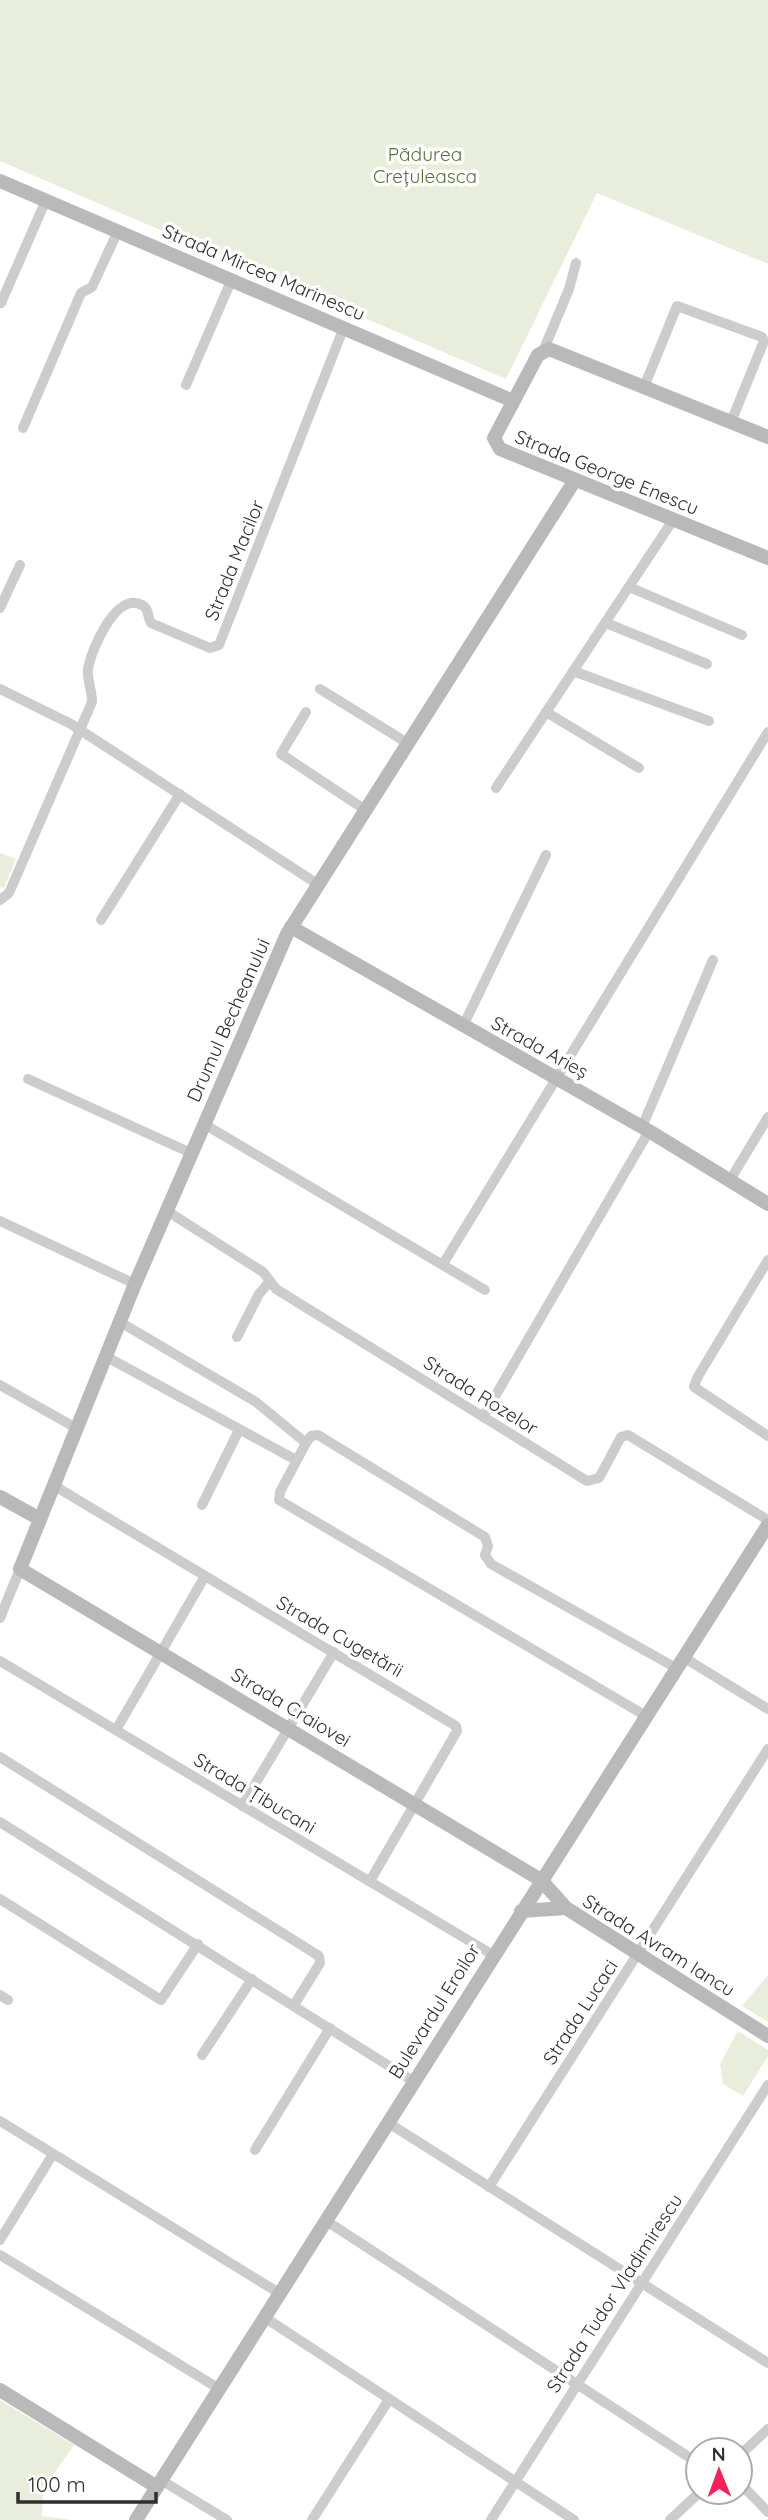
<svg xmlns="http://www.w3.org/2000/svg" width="768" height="2520" font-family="Quicksand,sans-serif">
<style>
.green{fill:#e9eedc}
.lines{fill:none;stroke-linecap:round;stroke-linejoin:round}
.street{stroke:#ccc;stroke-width:10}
.secondary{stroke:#b9b9b9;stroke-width:14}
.labels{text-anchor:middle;stroke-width:7;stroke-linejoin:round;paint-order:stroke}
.park-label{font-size:19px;fill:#5c6f38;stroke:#fff}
.street-label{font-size:19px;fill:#2f2f2f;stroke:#fff}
</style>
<rect width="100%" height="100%" fill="#fff"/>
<g class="green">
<path d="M0,0H768V264L597,193L506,379L0,161Z"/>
<path d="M0,853L16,859L4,888L0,887Z"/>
<path d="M768,1975V2022L742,2006Z"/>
<path d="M738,2031L768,2050V2056L743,2096L723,2084L720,2064Z"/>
<path d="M0,2400L74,2445L43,2489L42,2516L73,2520H0Z"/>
</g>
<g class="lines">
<g class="street">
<path d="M1,303L46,200"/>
<path d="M544,349L569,289L576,263"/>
<path d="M186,385L232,279"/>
<path d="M644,387L677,306L762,337L764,341L731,422"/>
<path d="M23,428L81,293L92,287L118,231"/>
<path d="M629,587L742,635"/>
<path d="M0,608L20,565"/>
<path d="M606,623L707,664"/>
<path d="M573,671L709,721"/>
<path d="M0,689L71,724L319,885"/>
<path d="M320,689L409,744"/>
<path d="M306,712L281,754L367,811"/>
<path d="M546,712L639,768"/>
<path d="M496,788L673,520"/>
<path d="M0,900L9,893L92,702C92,690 87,681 88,669C91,650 116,591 142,605C149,608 147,616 151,623L210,648L219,645L344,327"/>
<path d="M101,920L180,794"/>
<path d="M463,1026L546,855"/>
<path d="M28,1079L191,1153"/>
<path d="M204,1124L485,1290"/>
<path d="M642,1127L713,960"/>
<path d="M730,1180L768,1117"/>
<path d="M167,1211L263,1272L276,1289L587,1481L599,1478L621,1437L628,1435L768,1520"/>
<path d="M0,1221L135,1284"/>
<path d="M768,1260L697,1378L694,1387L768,1436"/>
<path d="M443,1264L768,732"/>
<path d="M120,1322L256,1402L306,1443"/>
<path d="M237,1337L259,1294L270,1281"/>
<path d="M105,1356L296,1460"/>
<path d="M0,1385L76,1428"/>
<path d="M483,1417L649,1131"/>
<path d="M53,1485L456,1726L457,1731L370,1881"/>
<path d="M202,1505L239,1430"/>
<path d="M0,1618L20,1569"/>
<path d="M683,1657L768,1709"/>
<path d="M0,1661L493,1955"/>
<path d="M646,1716L279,1500L280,1492L306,1443L311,1436L318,1435L485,1537L488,1546L485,1555L491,1564L676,1668"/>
<path d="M116,1730L205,1576"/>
<path d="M0,1757L319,1956L320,1963L294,2005"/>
<path d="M242,1806L334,1652"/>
<path d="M0,1822L413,2081"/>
<path d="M0,1899L161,2000L198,1944"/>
<path d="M0,1995L8,2000"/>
<path d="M202,2055L252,1979"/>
<path d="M0,2121L279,2293"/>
<path d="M387,2122L768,2363"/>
<path d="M255,2150L330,2028"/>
<path d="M489,2187L768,1749"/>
<path d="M325,2220L698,2463"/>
<path d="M0,2240L53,2154"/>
<path d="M0,2255L218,2388"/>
<path d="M264,2317L574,2520"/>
<path d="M740,2455L768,2429"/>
<path d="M161,2480L227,2520"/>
<path d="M740,2483L768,2512"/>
<path d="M312,2520L388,2401"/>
<path d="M491,2520L768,2085"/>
<path d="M670,2520L700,2492"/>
</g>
<g class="secondary">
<path d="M0,181L513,401"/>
<path d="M768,437L549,349L538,355L494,438L500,449L768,558"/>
<path d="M575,480L287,934L135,1284L20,1569L541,1880L566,1908L768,2036"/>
<path d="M291,927L649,1131L768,1204"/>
<path d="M0,1497L40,1519"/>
<path d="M521,1911L566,1908"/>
<path d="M0,2390L157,2487"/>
<path d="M136,2520L768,1525"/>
</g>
</g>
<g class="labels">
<g class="park-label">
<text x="425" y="161">Pădurea<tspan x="425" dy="22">Crețuleasca</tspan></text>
</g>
<g class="street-label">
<text transform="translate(264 272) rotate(23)" y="7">Strada Mircea Marinescu</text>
<text transform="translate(607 472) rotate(22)" y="7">Strada George Enescu</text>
<text transform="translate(234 560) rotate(-68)" y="7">Strada Macilor</text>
<text transform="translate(228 1020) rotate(-66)" y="7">Drumul Becheanului</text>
<text transform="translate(540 1047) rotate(29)" y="7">Strada Arieș</text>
<text transform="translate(481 1395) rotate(32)" y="7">Strada Rozelor</text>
<text transform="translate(340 1636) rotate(30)" y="7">Strada Cugetării</text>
<text transform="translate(291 1707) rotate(31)" y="7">Strada Craiovei</text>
<text transform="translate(255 1793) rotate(31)" y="7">Strada Țibucani</text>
<text transform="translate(659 1945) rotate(32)" y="7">Strada Avram Iancu</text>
<text transform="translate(434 2011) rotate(-58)" y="7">Bulevardul Eroilor</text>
<text transform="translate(580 2012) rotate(-57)" y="7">Strada Lucaci</text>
<text transform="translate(614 2293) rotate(-57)" y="7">Strada Tudor Vladimirescu</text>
</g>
</g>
<g transform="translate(719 2471) rotate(359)"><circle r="33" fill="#ffffff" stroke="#acacac" stroke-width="2"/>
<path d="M0-5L12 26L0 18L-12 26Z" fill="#f62159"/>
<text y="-10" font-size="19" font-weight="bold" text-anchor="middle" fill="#2f2f2f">N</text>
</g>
<path d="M18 2492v10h138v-10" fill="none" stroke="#2f2f2f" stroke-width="3.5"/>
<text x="28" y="2492" font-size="21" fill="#2f2f2f" stroke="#ffffff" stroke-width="5" paint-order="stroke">100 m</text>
</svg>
